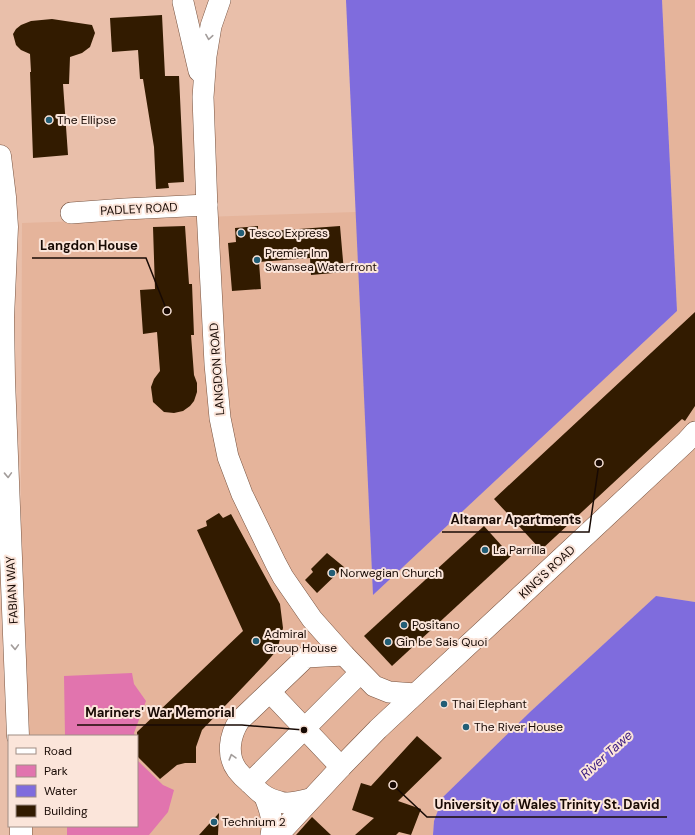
<svg xmlns="http://www.w3.org/2000/svg" width="695" height="835" font-family="'DM Sans',sans-serif">
<style>
.built{fill:#e5b49b}
.green{fill:#e174ae}
.water{fill:#7f6cdd}
.building{fill:#321b00}
.lines{fill:none;stroke-linecap:round;stroke-linejoin:round}
.minor-casing{stroke:#785441;stroke-width:22}
.highway-casing{stroke:#785441;stroke-width:23}
.minor{stroke:#fff;stroke-width:21}
.highway{stroke:#fff;stroke-width:22}
.oneway{stroke:#a39d9b}
.poi-dot{fill:#225e76;stroke:#fbe5da;stroke-width:1.5}
.labels{text-anchor:middle;stroke-width:4;stroke-linejoin:round;paint-order:stroke}
.poi-label{font-size:12px;fill:#180a04;stroke:#fbe5da;text-anchor:start}
.street-label{font-size:12px;fill:#180a04;stroke:#fbe5da}
.water-label{font-size:13px;font-style:italic;fill:#391a80;stroke:#fbe5da}
.leader{fill:none;stroke:#180a04;stroke-width:1.5}
.callout-dot{fill:#180a04;stroke:#fbe5da;stroke-width:1.5}
.callout-label{font-size:13px;text-anchor:middle;font-weight:bold;fill:#180a04;stroke:#fbe5da;stroke-width:4;stroke-linejoin:round;paint-order:stroke}
</style>
<rect width="100%" height="100%" fill="#e9bfaa"/>
<path class="built" d="M662,0H695V602L656,596L530,712L443,797L434,821L433,835H20V826H137V736H20L22,223L356,212L373,595L677,311Z"/>
<g class="green">
<path d="M132,673L134,684L146,701L134,733L135,736H65L64,676Z"/>
<path d="M137,760L163,785L174,790L168,812L149,835H67V826H137Z"/>
</g>
<g class="water">
<path d="M346,0H662L677,311L373,595Z"/>
<path d="M656,596L695,602V835H433L434,821L443,797L530,712Z"/>
</g>
<g class="building">
<path d="M162,15L165,76H179L184,182L168,183L169,188L156,189L154,147L143,79H140L138,50L112,52L110,18Z"/>
<path d="M52,19L92,25L95,33L90,47L82,53L70,57L69,84H63L68,155L33,158L30,72H31L30,54L21,50L16,45L13,34L16,29L21,25L31,21Z"/>
<path d="M185,226L189,284H192L194,335H191L194,375L197,383V392L194,401L190,406L183,411L174,413L164,412L153,402L151,387L154,379L160,371L157,332L143,334L140,290L155,289L153,227Z"/>
<path d="M258,226V232L340,226L344,272L311,275L310,258L259,262L261,289L232,291L228,243L236,242L235,228Z"/>
<path d="M695,312V406L685,421L682,419L541,550L494,499Z"/>
<path d="M219,513L223,518L231,514L280,604L283,628L277,650L265,664L202,730L196,747V763H185L177,765L160,779L138,757L137,732L243,631L197,530L207,526L206,521Z"/>
<path d="M484,526L511,556L392,666L364,636Z"/>
<path d="M327,553L344,567L317,593L305,580L313,572L311,569Z"/>
<path d="M417,736L442,758L398,801L421,809L411,835L399,832L396,835H355L374,818L352,810L361,783L371,786Z"/>
<path d="M219,813L218,835H199Z"/>
<path d="M312,817L331,835H296Z"/>
</g>
<g class="lines">
<g class="minor-casing">
<g id="minor">
<path d="M220,0L211,26L206,56L203,97L207,209L215,364L220,418L228,457L242,494L276,564L283,577L312,619L344,655L374,686L389,692L415,694"/>
<path d="M183,2L199,71"/>
<path d="M71,213L125,209L207,205"/>
<path d="M270,692L341,767"/>
<path d="M250,783L360,673"/>
<path d="M265,797C270,810 274,822 271,835"/>
<path d="M310,799C301,801 290,805 280,802C265,798 260,793 250,783C245,779 240,774 237,770C226,755 230,735 239,721L306,657L344,655"/>
<path d="M278,835L341,767L378,729L686,442L695,432"/>
</g>
</g>
<g class="highway-casing">
<g id="highway">
<path d="M0,156L5,197L7,227L3,318L4,380L18,736"/>
<path d="M21,826V835"/>
</g>
</g>
<use href="#minor" class="minor"/>
<use href="#highway" class="highway"/>
</g>
<defs><path id="oneway-chevron" d="M-2-3.5L2.5 0L-2 3.5" fill="none" stroke-width="1.6" stroke-linecap="round" stroke-linejoin="round"/></defs>
<g class="oneway">
<use href="#oneway-chevron" transform="translate(209 37) rotate(99)"/>
<use href="#oneway-chevron" transform="translate(8 475) rotate(88)"/>
<use href="#oneway-chevron" transform="translate(15 647) rotate(88)"/>
<use href="#oneway-chevron" transform="translate(232 757) rotate(-106)"/>
</g>
<g class="poi-dot">
<circle cx="49" cy="120" r="4"/>
<circle cx="241" cy="233" r="4"/>
<circle cx="257" cy="260" r="4"/>
<circle cx="485" cy="550" r="4"/>
<circle cx="332" cy="573" r="4"/>
<circle cx="404" cy="625" r="4"/>
<circle cx="256" cy="641" r="4"/>
<circle cx="388" cy="642" r="4"/>
<circle cx="444" cy="704" r="4"/>
<circle cx="466" cy="727" r="4"/>
<circle cx="214" cy="822" r="4"/>
</g>
<g class="labels">
<g class="poi-label">
<text x="57" y="124">The Ellipse</text>
<text x="249" y="237">Tesco Express</text>
<text x="265" y="257">Premier Inn<tspan x="265" dy="14">Swansea Waterfront</tspan></text>
<text x="493" y="554">La Parrilla</text>
<text x="340" y="577">Norwegian Church</text>
<text x="412" y="629">Positano</text>
<text x="264" y="638">Admiral<tspan x="264" dy="14">Group House</tspan></text>
<text x="396" y="646">Gin be Sais Quoi</text>
<text x="452" y="708">Thai Elephant</text>
<text x="474" y="731">The River House</text>
<text x="222" y="826">Technium 2</text>
</g>
<g class="street-label">
<text transform="translate(139 209) rotate(-3)" y="4">PADLEY ROAD</text>
<text transform="translate(217 369) rotate(-94)" y="4">LANGDON ROAD</text>
<text transform="translate(547 572) rotate(-43)" y="4">KING'S ROAD</text>
<text transform="translate(12 590) rotate(-93)" y="4">FABIAN WAY</text>
</g>
<g class="water-label">
<text transform="translate(606 754) rotate(-42)" y="5">River Tawe</text>
</g>
</g>
<path class="leader" d="M167 311L146 258H32M599 463L589 532H442M304 730L242 725H77M393 785L427 817H667"/>
<g class="callout-dot">
<circle cx="167" cy="311" r="4"/>
<circle cx="599" cy="463" r="4"/>
<circle cx="304" cy="730" r="4"/>
<circle cx="393" cy="785" r="4"/>
</g>
<g class="callout-label">
<text x="89" y="250">Langdon House</text>
<text x="516" y="524">Altamar Apartments</text>
<text x="160" y="717">Mariners' War Memorial</text>
<text x="547" y="809">University of Wales Trinity St. David</text>
</g>
<rect x="8" y="735" width="130" height="92" fill="#fbe5da" stroke="#a08d84"/>
<rect x="16" y="748" width="20" height="6" fill="#ffffff" stroke="#a08d84"/>
<text x="44" y="755" font-size="12" fill="#180a04">Road</text>
<rect x="16" y="765" width="20" height="12" fill="#e174ae" stroke="#a08d84"/>
<text x="44" y="775" font-size="12" fill="#180a04">Park</text>
<rect x="16" y="785" width="20" height="12" fill="#7f6cdd" stroke="#a08d84"/>
<text x="44" y="795" font-size="12" fill="#180a04">Water</text>
<rect x="16" y="805" width="20" height="12" fill="#321b00" stroke="#a08d84"/>
<text x="44" y="815" font-size="12" fill="#180a04">Building</text>
</svg>
